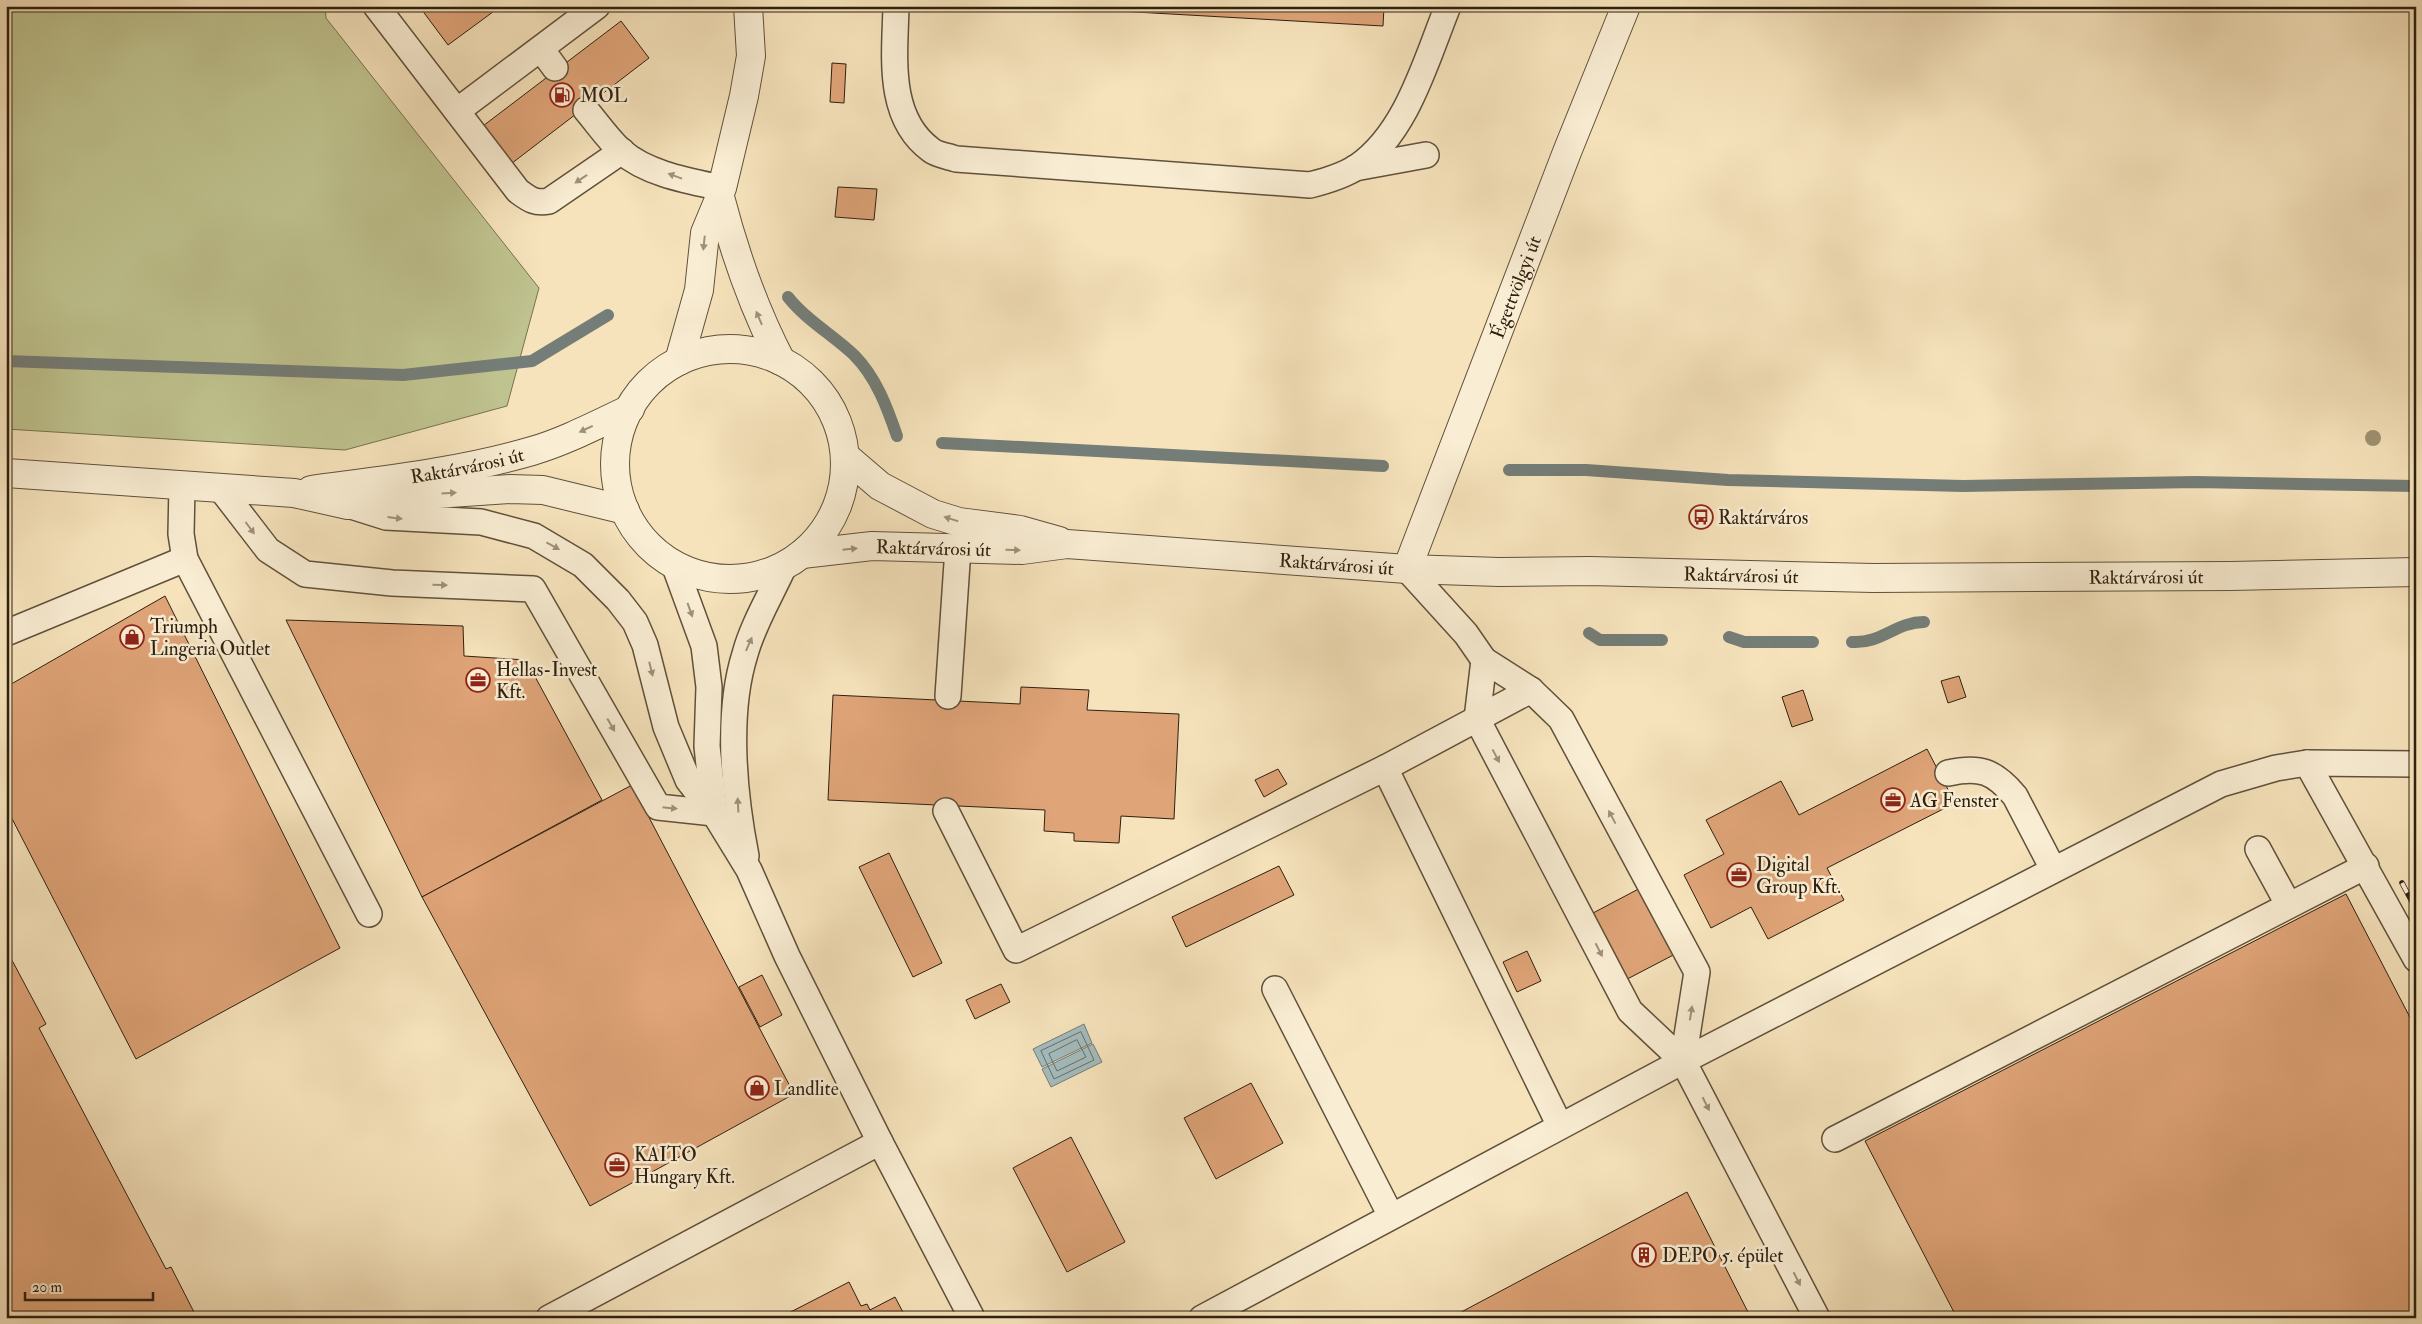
<svg xmlns="http://www.w3.org/2000/svg" width="2422" height="1324" font-family="'IM FELL Double Pica',serif">
<style>
.green{fill:#bfc38f;stroke:#76724f}
.water{fill:#a3bbbd;stroke:#747d77}
.lines{fill:none;stroke-linecap:round;stroke-linejoin:round}
.shore{stroke:#686e66;stroke-width:1}
.stream{stroke:#747d77;stroke-width:12}
.building{fill:#dfa478;stroke:#2e200f}
.service-casing{stroke:#60513a;stroke-width:28}
.minor-casing{stroke:#60513a;stroke-width:30}
.tertiary-casing{stroke:#60513a;stroke-width:30}
.service{stroke:#f9edd3;stroke-width:25}
.minor{stroke:#f9edd3;stroke-width:28}
.tertiary{stroke:#f9edd3;stroke-width:28}
.rail-casing{stroke:#2e200f;stroke-width:5.5}
.rail{stroke:#f9edd3;stroke-width:4;stroke-dasharray:11;stroke-linecap:butt}
.tree{fill:#a09372}
.oneway{fill:#9e917b}
.labels{text-anchor:middle;stroke-width:5;stroke-linejoin:round;paint-order:stroke}
.poi-label{font-size:19px;fill:#2e200f;stroke:#f9edd3;text-anchor:start}
.street-label{font-size:19px;fill:#2e200f;stroke:#f9edd3}
</style>
<rect width="100%" height="100%" fill="#f6e3bc"/>
<filter id="stains"><feTurbulence type="fractalNoise" baseFrequency=".004" numOctaves="4"/><feColorMatrix values="0 0 0 0 .2 0 0 0 0 .09 0 0 0 0 .02 0 0 0 .5 -.17"/></filter>
<radialGradient id="worn" r=".72"><stop offset=".6" stop-color="#630" stop-opacity="0"/><stop offset="1" stop-color="#630" stop-opacity=".3"/></radialGradient>
<path class="green" d="M6,6H325L326,18L539,288L507,406L345,450L6,429Z"/>
<g class="water">
<path d="M1084,1024L1092,1043L1042,1067L1033,1049Z"/>
<path d="M1093,1044L1102,1062L1051,1087L1042,1069Z"/>
</g>
<g class="lines">
<g class="shore">
<path d="M1081,1032L1094,1060L1054,1079L1041,1051Z"/>
<path d="M1077,1040L1086,1057L1057,1071L1049,1054Z"/>
</g>
<g class="stream">
<path d="M788,297C806,320 833,335 854,355C876,377 887,407 897,436"/>
<path d="M6,361L403,375L532,361L608,315"/>
<path d="M942,443L1383,466"/>
<path d="M1509,470H1586L1728,480L1963,486L2196,482L2416,486"/>
<path d="M1589,633L1600,640H1662"/>
<path d="M1729,637L1744,642H1813"/>
<path d="M1852,642C1881,644 1896,622 1924,622"/>
</g>
</g>
<g class="building">
<path d="M419,6H501L448,45Z"/>
<path d="M1029,6H1384L1383,26Z"/>
<path d="M621,21L649,58L507,167L479,129Z"/>
<path d="M832,63L846,64L844,103L830,102Z"/>
<path d="M838,187L877,189L874,220L835,217Z"/>
<path d="M165,596L340,948L136,1059L6,807V687Z"/>
<path d="M286,620L463,626L464,656L526,660L602,800L422,897Z"/>
<path d="M1959,676L1966,697L1948,703L1941,681Z"/>
<path d="M1021,687L1089,690L1087,710L1179,714L1174,819L1121,816L1119,843L1074,841V833L1044,831L1045,810L828,800L833,695L1020,704Z"/>
<path d="M1803,690L1813,720L1792,727L1782,697Z"/>
<path d="M1927,749L1955,803L1827,868L1844,900L1768,939L1751,907L1711,928L1684,875L1724,854L1706,820L1781,781L1799,815Z"/>
<path d="M1278,769L1287,784L1264,797L1255,780Z"/>
<path d="M632,785L794,1094L590,1206L422,897Z"/>
<path d="M889,853L942,963L913,977L859,867Z"/>
<path d="M1279,866L1294,895L1186,947L1172,917Z"/>
<path d="M1646,885L1681,951L1612,987L1578,921Z"/>
<path d="M2346,894L2416,1029V1318H1957L1865,1141Z"/>
<path d="M6,949L46,1024L39,1028L166,1269L171,1267L197,1318H6Z"/>
<path d="M1527,951L1541,981L1517,992L1503,962Z"/>
<path d="M762,975L782,1015L760,1027L739,987Z"/>
<path d="M1001,984L1010,1002L975,1019L966,1000Z"/>
<path d="M1251,1083L1283,1143L1216,1179L1184,1118Z"/>
<path d="M1071,1137L1125,1242L1067,1272L1013,1168Z"/>
<path d="M1687,1192L1751,1318H1450Z"/>
<path d="M849,1282L861,1306L867,1304L870,1310L895,1297L906,1318H779Z"/>
</g>
<g class="lines">
<g class="service-casing">
<g id="service">
<path d="M376,6L518,191C529,199 535,204 549,201L622,151"/>
<path d="M896,6C895,55 886,117 931,150C937,155 948,156 956,159L1310,185C1326,181 1343,176 1357,167C1407,133 1426,60 1448,6"/>
<path d="M541,49L555,68"/>
<path d="M586,110C597,123 608,139 621,151C647,174 689,181 722,188L720,197"/>
<path d="M457,111L597,6"/>
<path d="M1355,168L1426,155"/>
<path d="M182,486L181,534L185,559L369,914"/>
<path d="M221,489L268,550L305,574L392,583L533,589L658,807L714,813"/>
<path d="M348,505L386,517L481,522L534,536L583,565L618,600L635,622L645,645L666,727L688,780L714,813L749,870L787,956L880,1142L972,1318"/>
<path d="M674,564L704,646L709,687L707,746L714,813"/>
<path d="M1407,569L1466,634L1484,660L1531,690L1561,719L1697,972L1683,1061"/>
<path d="M6,633L185,559"/>
<path d="M1484,660L1477,719L1630,1011L1683,1061L1817,1318"/>
<path d="M948,696L958,548"/>
<path d="M2307,763L2416,959"/>
<path d="M1385,768L1560,1126"/>
<path d="M1948,773C1980,766 1994,771 2015,796L2053,869"/>
<path d="M946,811L1016,950L1385,768L1531,690"/>
<path d="M2258,849L2288,904"/>
<path d="M746,856C734,795 726,714 745,654C753,624 771,595 784,566"/>
<path d="M1275,989L1391,1216"/>
<path d="M1835,1139L2366,866"/>
<path d="M549,1318L880,1142"/>
<path d="M1202,1318L1683,1061L2221,784L2276,768L2307,763L2416,764"/>
</g>
</g>
<g class="minor-casing">
<g id="minor">
<path d="M722,188L744,96L751,56L748,6"/>
<path d="M720,197C735,255 754,309 781,361"/>
<path d="M679,361L699,290L705,233L720,197"/>
<path id="s1" d="M1407,569L1567,152L1626,6"/>
</g>
</g>
<g class="tertiary-casing">
<g id="tertiary">
<circle cx="730" cy="464" r="115"/>
<path d="M845,456L880,486L933,514L959,522L1020,530L1059,541"/>
<path d="M6,473L294,493L348,505L435,494L510,489L543,490L625,510"/>
<path id="s2" d="M311,490C385,480 460,472 532,451C566,441 598,424 630,409"/>
<path id="s3" d="M802,554L872,546L1022,550L1067,544L1407,569L1499,572L1590,571L1873,578L2231,576L2416,572"/>
</g>
</g>
<use href="#service" class="service"/>
<use href="#minor" class="minor"/>
<use href="#tertiary" class="tertiary"/>
<g class="rail-casing">
<g id="rail">
<path d="M2414,837L2416,840"/>
<path d="M2402,883L2416,909"/>
</g>
</g>
<use href="#rail" class="rail"/>
</g>
<circle class="tree" cx="2373" cy="438" r="8"/>
<defs><path id="oneway-solid" d="M-6-.8H1V-3.2L6.5 0L1 3.2V.8H-6Z" transform="scale(1.25)"/></defs>
<g class="oneway">
<use href="#oneway-solid" transform="translate(675 176) rotate(-160)"/>
<use href="#oneway-solid" transform="translate(581 179) rotate(146)"/>
<use href="#oneway-solid" transform="translate(704 243) rotate(96)"/>
<use href="#oneway-solid" transform="translate(759 318) rotate(-113)"/>
<use href="#oneway-solid" transform="translate(586 429) rotate(155)"/>
<use href="#oneway-solid" transform="translate(449 493) rotate(-4)"/>
<use href="#oneway-solid" transform="translate(395 518) rotate(7)"/>
<use href="#oneway-solid" transform="translate(951 519) rotate(-163)"/>
<use href="#oneway-solid" transform="translate(250 528) rotate(53)"/>
<use href="#oneway-solid" transform="translate(553 546) rotate(29)"/>
<use href="#oneway-solid" transform="translate(850 549) rotate(-6)"/>
<use href="#oneway-solid" transform="translate(1013 550) rotate(2)"/>
<use href="#oneway-solid" transform="translate(440 585) rotate(2)"/>
<use href="#oneway-solid" transform="translate(690 610) rotate(70)"/>
<use href="#oneway-solid" transform="translate(749 644) rotate(-66)"/>
<use href="#oneway-solid" transform="translate(651 669) rotate(76)"/>
<use href="#oneway-solid" transform="translate(611 725) rotate(60)"/>
<use href="#oneway-solid" transform="translate(1496 756) rotate(62)"/>
<use href="#oneway-solid" transform="translate(738 805) rotate(-93)"/>
<use href="#oneway-solid" transform="translate(670 808) rotate(6)"/>
<use href="#oneway-solid" transform="translate(1612 817) rotate(-118)"/>
<use href="#oneway-solid" transform="translate(1599 950) rotate(63)"/>
<use href="#oneway-solid" transform="translate(1691 1013) rotate(-81)"/>
<use href="#oneway-solid" transform="translate(1706 1104) rotate(63)"/>
<use href="#oneway-solid" transform="translate(1797 1279) rotate(63)"/>
</g>
<defs>
<g id="fuel-ring" transform="scale(1.25)"><circle r="9.5" fill="#f9edd3" stroke="#8f2418" stroke-width="1.5"/><path d="M-5.5-6h7V0h2V4h1.3V-2.5L3-4.5l.8-.8L6-3V5H2.5V1h-1V6h-7ZM-4.2-4.7v3.2H.2V-4.7Z" fill="#8f2418"/></g>
<g id="bus-ring" transform="scale(1.25)"><circle r="9.5" fill="#f9edd3" stroke="#8f2418" stroke-width="1.5"/><path d="M-5-6H5V4H4V6H2V4H-2V6H-4V4H-5ZM-3.5-4V0h7V-4ZM-3.5 1.2v1.5H-2V1.2ZM2 1.2v1.5H3.5V1.2Z" fill="#8f2418"/></g>
<g id="shop-ring" transform="scale(1.25)"><circle r="9.5" fill="#f9edd3" stroke="#8f2418" stroke-width="1.5"/><path d="M-5-2.5h2.3a2.7 3.5 0 0 1 5.4 0H5L5.5 6h-11ZM-1.5-2.5h3a1.5 2.3 0 0 0-3 0Z" fill="#8f2418"/></g>
<g id="office-ring" transform="scale(1.25)"><circle r="9.5" fill="#f9edd3" stroke="#8f2418" stroke-width="1.5"/><path d="M-6-3h4V-5.5h4V-3h4V5H-6ZM-1-4.5V-3h2v-1.5ZM-6 0V1H6V0Z" fill="#8f2418"/></g>
<g id="building-ring" transform="scale(1.25)"><circle r="9.5" fill="#f9edd3" stroke="#8f2418" stroke-width="1.5"/><path d="M-4-6H4V6H1V3H-1V6H-4ZM-2.5-4.3h1.7v1.8h-1.7ZM.8-4.3h1.7v1.8H.8ZM-2.5-1h1.7V.8h-1.7ZM.8-1h1.7V.8H.8Z" fill="#8f2418"/></g>
</defs>
<g fill-rule="evenodd">
<use href="#fuel-ring" x="562" y="95"/>
<use href="#bus-ring" x="1701" y="517"/>
<use href="#shop-ring" x="132" y="637"/>
<use href="#office-ring" x="478" y="680"/>
<use href="#office-ring" x="1893" y="800"/>
<use href="#office-ring" x="1739" y="875"/>
<use href="#shop-ring" x="757" y="1088"/>
<use href="#office-ring" x="617" y="1165"/>
<use href="#building-ring" x="1644" y="1255"/>
</g>
<g class="labels">
<g class="poi-label">
<text x="580" y="102">MOL</text>
<text x="1718" y="524">Raktárváros</text>
<text x="150" y="633">Triumph<tspan x="150" dy="22">Lingeria Outlet</tspan></text>
<text x="496" y="676">Hellas-Invest<tspan x="496" dy="22">Kft.</tspan></text>
<text x="1910" y="807">AG Fenster</text>
<text x="1756" y="871">Digital<tspan x="1756" dy="22">Group Kft.</tspan></text>
<text x="774" y="1095">Landlite</text>
<text x="634" y="1161">KAITO<tspan x="634" dy="22">Hungary Kft.</tspan></text>
<text x="1662" y="1262">DEPO 5. épület</text>
</g>
<g class="street-label">
<text dy="7" stroke="none"><textPath href="#s1" startOffset="302">Égettvölgyi út</textPath></text>
<text dy="7" stroke="none"><textPath href="#s2" startOffset="158">Raktárvárosi út</textPath></text>
<text dy="7" stroke="none"><textPath href="#s3" startOffset="132">Raktárvárosi út</textPath></text>
<text dy="7" stroke="none"><textPath href="#s3" startOffset="536">Raktárvárosi út</textPath></text>
<text dy="7" stroke="none"><textPath href="#s3" startOffset="941">Raktárvárosi út</textPath></text>
<text dy="7" stroke="none"><textPath href="#s3" startOffset="1346">Raktárvárosi út</textPath></text>
</g>
</g>
<rect width="2422" height="1324" fill="none" stroke="#f6e3bc" stroke-width="25"/>
<rect x="8" y="8" width="2407" height="1309" fill="none" stroke="#2e200f" stroke-width="2.5"/>
<rect x="12" y="12" width="2397" height="1299" fill="none" stroke="#2e200f"/>
<path d="M25 1292v8h128v-8" fill="none" stroke="#2e200f" stroke-width="2.5"/>
<text x="32" y="1292" font-size="15" fill="#2e200f" stroke="#f9edd3" stroke-width="4" paint-order="stroke">20 m</text>
<rect width="100%" height="100%" filter="url(#stains)"/>
<rect width="100%" height="100%" fill="url(#worn)"/>
</svg>
